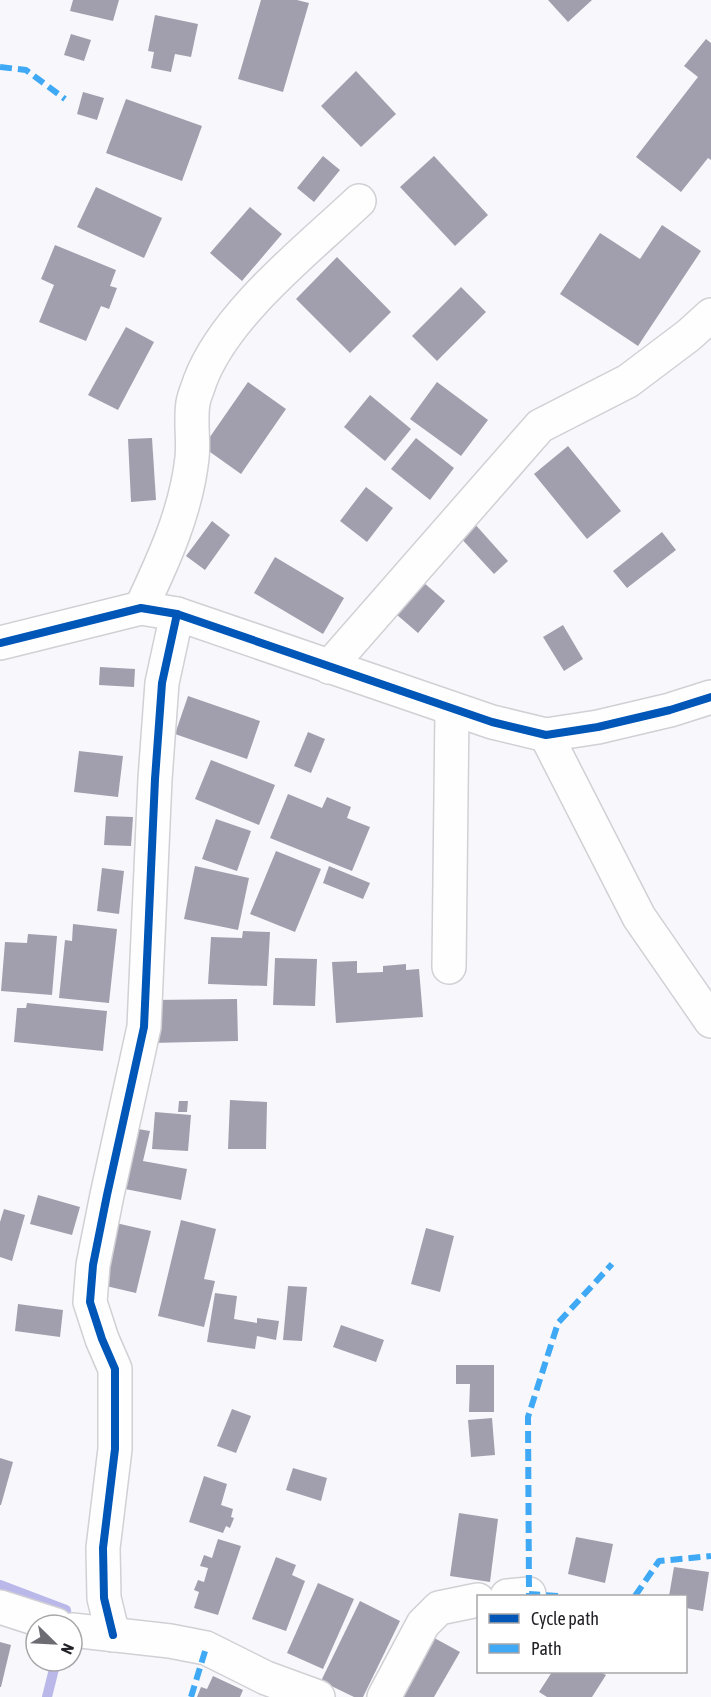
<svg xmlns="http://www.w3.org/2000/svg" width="711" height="1697" font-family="'Asap Condensed',sans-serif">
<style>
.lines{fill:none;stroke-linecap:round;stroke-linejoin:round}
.stream{stroke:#bab8e9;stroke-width:10}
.building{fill:#a19fad}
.minor-casing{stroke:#d0d0d5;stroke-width:36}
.minor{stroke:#fefeff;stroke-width:33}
.quiet{stroke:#3fa9f5;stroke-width:6;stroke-dasharray:12 6;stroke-linecap:butt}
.cycleway-casing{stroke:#fff;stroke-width:11}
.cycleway{stroke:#0057b8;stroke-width:8}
</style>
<rect width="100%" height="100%" fill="#f8f8fc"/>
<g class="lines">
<g class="stream">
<path d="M0,1585L66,1610L67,1619"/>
<path d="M47,1697L56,1661"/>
</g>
</g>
<g class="building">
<path d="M73,0H119L113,21L70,11Z"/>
<path d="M261,0H297L309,3L283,92L238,79Z"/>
<path d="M548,0H592L568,22Z"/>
<path d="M155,15L198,24L191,57L175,54L171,72L151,68L154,52L148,51Z"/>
<path d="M71,34L91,40L84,61L64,55Z"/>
<path d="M706,39L711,43V160L708,158L681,192L636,157L698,77L684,66Z"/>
<path d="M356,71L396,114L361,147L321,106Z"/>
<path d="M83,92L104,98L97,120L77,114Z"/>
<path d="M126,99L202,126L182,181L106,153Z"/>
<path d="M323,156L340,170L314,202L297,188Z"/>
<path d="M434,156L488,215L455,246L400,187Z"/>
<path d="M96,187L162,218L144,258L77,227Z"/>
<path d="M250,207L282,234L242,281L210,253Z"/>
<path d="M662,225L701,251L638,346L560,294L600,233L640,259Z"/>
<path d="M55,245L116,270L110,286L117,288L109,309L101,306L86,341L39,322L54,285L41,279Z"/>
<path d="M337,257L391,312L350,353L296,299Z"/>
<path d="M461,287L486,312L437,361L412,336Z"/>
<path d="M126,327L154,342L118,410L88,395Z"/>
<path d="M248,382L286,409L241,474L203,447Z"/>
<path d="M437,382L488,420L461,456L410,419Z"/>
<path d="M370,395L411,429L385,461L344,427Z"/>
<path d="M152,438L156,500L131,502L128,439Z"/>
<path d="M416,438L454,468L430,500L391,469Z"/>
<path d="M568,446L621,511L587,539L534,474Z"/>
<path d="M366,487L393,508L367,542L340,521Z"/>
<path d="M212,521L230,535L205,570L186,556Z"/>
<path d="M473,522L508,561L494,574L458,535Z"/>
<path d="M662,532L676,550L627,588L613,571Z"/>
<path d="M275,557L344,598L323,634L254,593Z"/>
<path d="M416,576L445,601L418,633L389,608Z"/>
<path d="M563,625L583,659L564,671L543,637Z"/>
<path d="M100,667L135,669L134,687L99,685Z"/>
<path d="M188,696L260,721L247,759L175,734Z"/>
<path d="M308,732L325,739L311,773L294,766Z"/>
<path d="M79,751L123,756L118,797L74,792Z"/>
<path d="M211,760L275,785L259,825L195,799Z"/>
<path d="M288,794L322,808L327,797L351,807L347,818L370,827L352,871L270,838Z"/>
<path d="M106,816L133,817L131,846L104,845Z"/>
<path d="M216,819L251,831L237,871L202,859Z"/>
<path d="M276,851L321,869L295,932L250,914Z"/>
<path d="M195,866L249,878L238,930L184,919Z"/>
<path d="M329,866L370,883L363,899L323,883Z"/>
<path d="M102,868L124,871L119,914L97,911Z"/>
<path d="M73,924L117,929L109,1003L59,998L65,940L72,941Z"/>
<path d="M243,931L270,932L267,986L208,984L211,937L242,938Z"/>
<path d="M28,934L57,936L52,995L1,991L5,942L27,943Z"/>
<path d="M275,958L317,959L315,1006L273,1005Z"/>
<path d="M357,961V973L383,972V966L406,964V970L419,969L423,1017L336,1023L332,962Z"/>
<path d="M237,999L238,1041L151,1043V1000Z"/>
<path d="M27,1003L107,1011L103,1051L14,1042L17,1008H26Z"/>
<path d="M230,1100L267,1102L266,1149H228Z"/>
<path d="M179,1101H188L187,1112H178Z"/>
<path d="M155,1112L191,1115L188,1151L152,1149Z"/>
<path d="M126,1127L150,1131L143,1161L187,1169L181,1200L115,1187Z"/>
<path d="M38,1195L80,1207L72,1235L30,1224Z"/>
<path d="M4,1209L25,1215L12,1261L0,1257V1222Z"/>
<path d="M181,1220L216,1229L204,1279L215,1281L204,1327L158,1316Z"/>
<path d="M107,1221L151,1231L136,1293L93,1283Z"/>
<path d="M426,1228L454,1236L440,1292L411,1284Z"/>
<path d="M288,1286L307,1287L302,1341L283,1340Z"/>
<path d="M215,1293L237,1296L234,1319L257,1323V1318L279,1321L276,1340L257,1336L255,1349L207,1342Z"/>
<path d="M18,1304L63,1310L60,1337L15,1331Z"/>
<path d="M341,1325L384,1340L376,1362L333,1347Z"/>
<path d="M456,1365H494V1412H469L470,1384H456Z"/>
<path d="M232,1409L251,1416L236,1453L217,1446Z"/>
<path d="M492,1418L495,1455L471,1457L468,1420Z"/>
<path d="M0,1458L13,1462L1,1505H0Z"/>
<path d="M293,1468L327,1478L321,1501L286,1490Z"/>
<path d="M204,1476L227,1484L221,1505L233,1509L231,1517L234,1518L230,1528L226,1526L223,1533L189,1522Z"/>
<path d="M459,1513L498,1519L490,1582L450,1576Z"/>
<path d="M576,1537L613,1544L605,1583L568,1574Z"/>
<path d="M218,1539L241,1546L218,1615L194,1608L199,1592L194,1590L198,1580L204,1582L208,1568L200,1566L204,1555L212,1558Z"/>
<path d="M276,1557L296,1565L292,1575L305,1581L286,1631L252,1619Z"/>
<path d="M674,1567L709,1572L703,1611L686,1608V1596H669Z"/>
<path d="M318,1583L354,1599L323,1669L287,1653Z"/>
<path d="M360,1601L400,1621L363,1697H354L321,1681Z"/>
<path d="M427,1634L460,1652L434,1697H393Z"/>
<path d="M0,1642L11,1645L1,1687H0Z"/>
<path d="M552,1672H600L606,1675L592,1697H547L539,1692Z"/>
<path d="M213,1676L243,1690L240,1697H197L201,1687L207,1689Z"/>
</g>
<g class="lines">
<g class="minor-casing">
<g id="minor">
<path d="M141,608C164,559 186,512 192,458C194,440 190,421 193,403C194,396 198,388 200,381C225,314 307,250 359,201"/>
<path d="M0,643L141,608L177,614L492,722L546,735L598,727L670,710L711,697"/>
<path d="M329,667L540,426L628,381L689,335L711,315"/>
<path d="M546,735L639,917L711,1021"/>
<path d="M449,967L452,709"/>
<path d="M507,1596L529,1594"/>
<path d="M0,1607L56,1625"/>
<path d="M72,1630L170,1641L206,1648L266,1678L318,1697"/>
<path d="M113,1635L104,1598L103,1548L115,1449V1369L102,1339L90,1302L93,1265L107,1195L144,1027L155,779L162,683L177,614"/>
<path d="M384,1697L423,1624L439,1608L478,1600"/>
</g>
</g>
<use href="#minor" class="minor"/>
<g class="quiet">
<path d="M0,67L26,70L65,99"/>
<path d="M558,1596L529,1594L528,1417L558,1323L612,1264"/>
<path d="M635,1596L659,1561L711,1556"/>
<path d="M191,1697L206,1648"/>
</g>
<g class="cycleway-casing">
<g id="cycleway">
<path d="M0,643L141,608L177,614L492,722L546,735L598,727L670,710L711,697"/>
<path d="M113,1635L104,1598L103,1548L115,1449V1369L102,1339L90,1302L93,1265L107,1195L144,1027L155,779L162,683L177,614"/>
</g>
</g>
<use href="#cycleway" class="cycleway"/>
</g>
<rect x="477" y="1595" width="210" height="78" fill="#ffffff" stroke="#a6a6a9" stroke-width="1.5"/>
<rect x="489" y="1614" width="30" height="9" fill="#0057b8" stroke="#a6a6a9" stroke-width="1.5"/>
<text x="531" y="1625" font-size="18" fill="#212127">Cycle path</text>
<rect x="489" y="1644" width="30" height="9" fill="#3fa9f5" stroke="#a6a6a9" stroke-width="1.5"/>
<text x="531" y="1655" font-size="18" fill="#212127">Path</text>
<g transform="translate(54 1643) rotate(114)"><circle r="28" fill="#ffffff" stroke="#a6a6a9" stroke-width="1.5"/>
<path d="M0-4.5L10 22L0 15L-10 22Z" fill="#6c6c72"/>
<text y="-9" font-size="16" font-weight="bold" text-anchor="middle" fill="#212127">N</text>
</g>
</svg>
